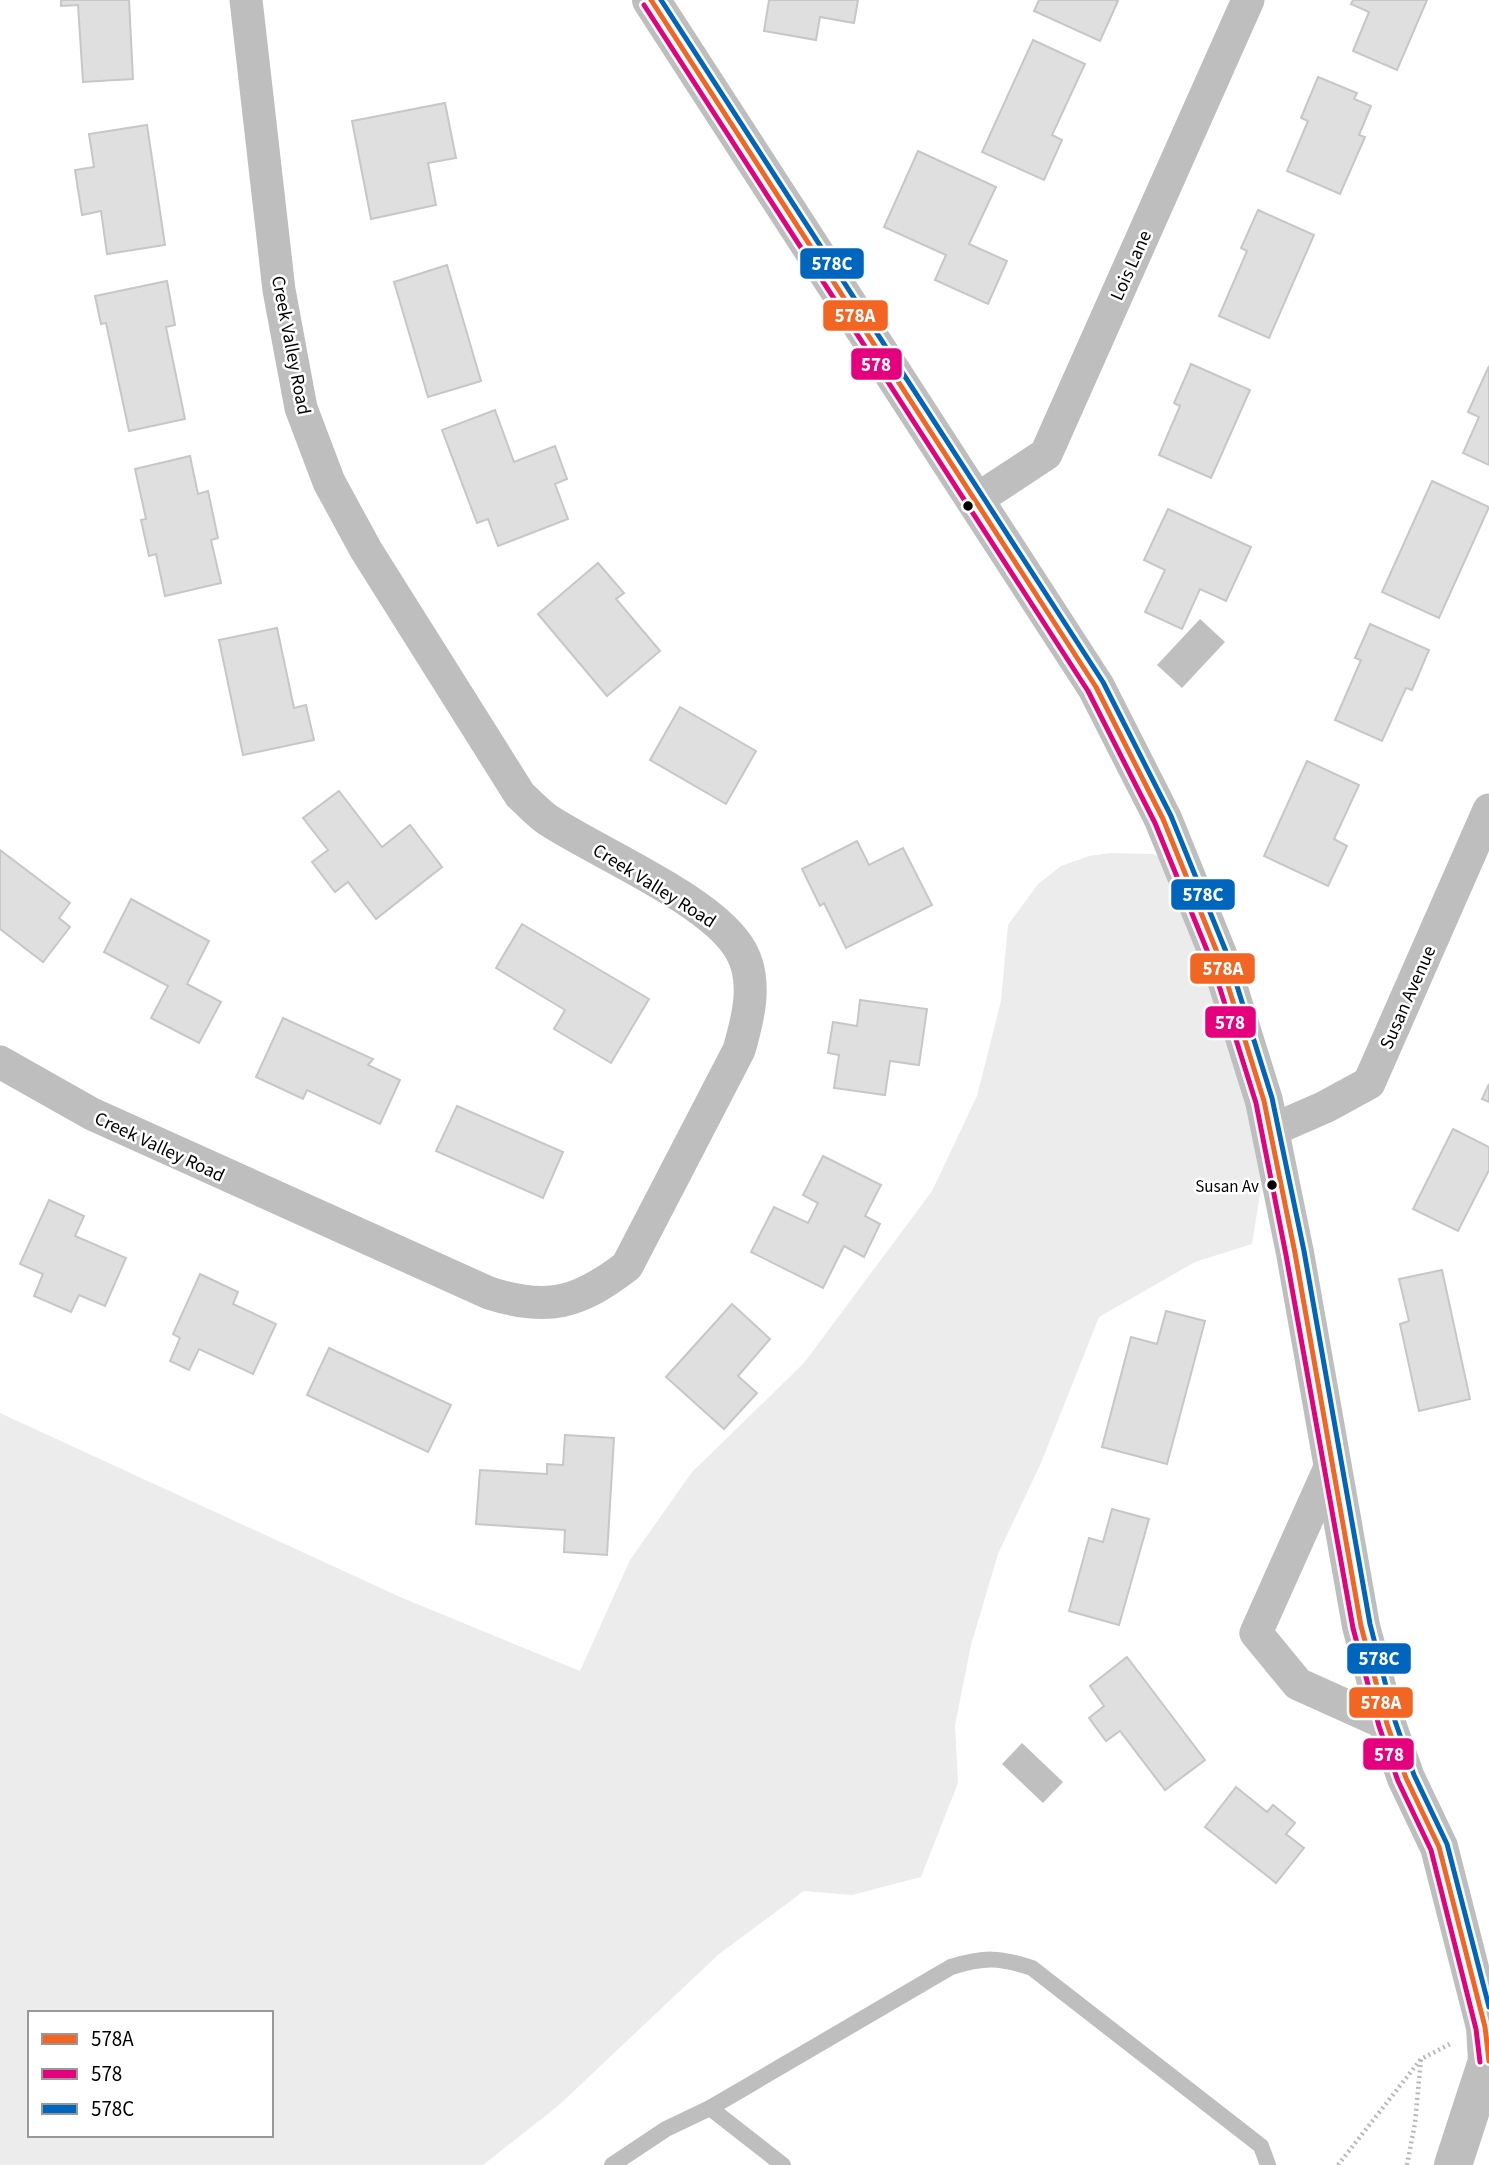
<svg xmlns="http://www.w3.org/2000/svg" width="1489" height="2165" font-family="'Source Sans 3',sans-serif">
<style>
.green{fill:#ececec;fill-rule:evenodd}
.water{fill:#bfbfbf}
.building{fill:#dfdfdf;stroke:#c7c7c7;stroke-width:2}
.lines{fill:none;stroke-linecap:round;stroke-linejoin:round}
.path{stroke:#b9b9b9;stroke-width:4.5;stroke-dasharray:2 3.5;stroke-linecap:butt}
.service{stroke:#bebebe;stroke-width:16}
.minor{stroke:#bebebe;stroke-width:33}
.tertiary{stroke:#bebebe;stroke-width:38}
.bus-1-casing{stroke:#fff;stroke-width:10}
.bus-2-casing{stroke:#fff;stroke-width:10}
.bus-3-casing{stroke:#fff;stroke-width:10}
.bus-1{stroke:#f26522;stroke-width:5}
.bus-2{stroke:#e5007d;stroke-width:5}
.bus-3{stroke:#0065bd;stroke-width:5}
.bus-dot{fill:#000;stroke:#fff;stroke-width:2.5}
.labels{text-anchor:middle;stroke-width:5;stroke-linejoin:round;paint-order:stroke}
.bus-label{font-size:17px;fill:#000;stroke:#fff;text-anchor:end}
.street-label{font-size:19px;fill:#000;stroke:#fff}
.line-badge{stroke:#fff;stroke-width:2.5}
.badge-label{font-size:19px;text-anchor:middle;font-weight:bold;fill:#fff}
</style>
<rect width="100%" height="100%" fill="#fff"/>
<path class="green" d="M1111,853L1154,854L1185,874L1270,1131L1252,1244L1195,1262L1099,1317L1041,1463L998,1554L971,1645L955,1725L958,1783L921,1877L852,1895L804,1891L719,1954L558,2106L483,2165H0V1413L400,1597L580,1671L630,1560L692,1472L804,1363L932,1191L977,1096L1001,1001L1008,925L1038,884L1061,866L1089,856ZM30,2013H271V2135H30Z"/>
<g class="water">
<path d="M1200,619L1225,642L1182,688L1157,665Z"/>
<path d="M1022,1743L1063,1782L1043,1803L1002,1764Z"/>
</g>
<g class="building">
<path d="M61,0H129L133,79L83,82L78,5L61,6Z"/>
<path d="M769,0H858L854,23L820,17L816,40L764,31Z"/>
<path d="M1039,0H1115L1118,1L1100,41L1034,11Z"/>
<path d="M1353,0H1427L1397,70L1353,51L1369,12L1351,4Z"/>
<path d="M1033,40L1085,64L1052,135L1062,140L1044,180L982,152Z"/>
<path d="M1318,77L1357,93L1354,99L1371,106L1359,135L1365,137L1340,194L1287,171L1308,121L1301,118Z"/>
<path d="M445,103L456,158L428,163L436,205L371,219L352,121Z"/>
<path d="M147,125L165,245L107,254L101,211L82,215L75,170L94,167L89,134Z"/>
<path d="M918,151L996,187L969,244L1007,261L988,304L935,280L946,255L884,227Z"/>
<path d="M1258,210L1314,235L1269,338L1219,316L1247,251L1241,248Z"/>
<path d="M447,265L481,381L428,397L394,282Z"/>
<path d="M167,281L175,325L166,327L185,419L129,431L106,323L101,324L95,296Z"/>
<path d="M1191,364L1250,390L1211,478L1159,455L1180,406L1174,403Z"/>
<path d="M1489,366V465L1463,453L1479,417L1468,412Z"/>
<path d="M495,410L514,462L555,446L567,479L555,484L568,519L498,546L488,519L477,523L442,430Z"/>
<path d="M190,456L198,494L208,491L218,538L211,540L221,583L165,596L156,554L149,556L141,520L146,519L135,469Z"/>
<path d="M1432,481L1489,507L1439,618L1382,592Z"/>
<path d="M1168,509L1251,547L1226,601L1200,589L1182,629L1145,612L1165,570L1144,560Z"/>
<path d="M598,563L624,593L616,599L660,651L607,696L538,614Z"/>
<path d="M1370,624L1429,650L1412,690L1406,688L1382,741L1335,720L1361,660L1355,658Z"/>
<path d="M277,628L294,708L306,705L314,740L243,755L219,640Z"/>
<path d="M680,707L756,751L726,804L650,760Z"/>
<path d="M1307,761L1359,785L1334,839L1347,846L1328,886L1264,856Z"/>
<path d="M339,791L382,847L410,825L442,867L376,919L348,882L335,892L312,862L328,850L303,818Z"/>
<path d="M857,841L869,865L903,848L932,905L846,948L824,903L820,906L802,869Z"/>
<path d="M0,850L70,903L59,918L70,927L43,962L0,929Z"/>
<path d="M131,899L209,941L187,984L221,1002L199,1043L151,1018L168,986L104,952Z"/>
<path d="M522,924L649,999L611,1063L554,1029L565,1010L496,968Z"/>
<path d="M860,1000L927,1009L919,1065L890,1061L885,1095L834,1088L839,1055L828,1053L833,1022L857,1026Z"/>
<path d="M283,1018L373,1059L368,1065L400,1080L380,1124L307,1090L303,1099L256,1077Z"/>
<path d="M1489,1084V1102L1482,1099Z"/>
<path d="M457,1106L563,1152L543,1198L436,1151Z"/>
<path d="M1453,1129L1489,1147V1170L1458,1231L1413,1209Z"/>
<path d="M823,1156L881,1185L865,1216L880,1224L864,1257L844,1246L823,1288L751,1252L774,1207L808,1223L818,1203L803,1195Z"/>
<path d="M49,1200L84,1216L75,1236L126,1258L105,1306L79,1295L71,1312L34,1296L43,1274L20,1264Z"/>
<path d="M1442,1270L1470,1399L1419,1411L1400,1324L1409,1321L1399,1279Z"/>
<path d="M200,1274L238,1292L233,1304L276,1324L253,1374L199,1349L189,1370L170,1361L180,1338L173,1334Z"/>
<path d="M732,1304L770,1339L738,1376L757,1393L724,1429L666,1377Z"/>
<path d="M1166,1311L1205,1321L1167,1464L1102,1447L1131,1337L1157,1344Z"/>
<path d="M329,1348L451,1405L428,1452L307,1395Z"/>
<path d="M565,1435L614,1438L607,1555L564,1552L565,1530L476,1524L480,1470L547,1474V1464L563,1465Z"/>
<path d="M1112,1509L1149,1519L1119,1625L1069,1611L1089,1538L1103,1542Z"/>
<path d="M1127,1657L1205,1760L1165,1790L1120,1731L1106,1741L1089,1718L1104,1706L1090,1686Z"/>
<path d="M1236,1787L1267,1812L1273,1805L1295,1823L1286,1834L1304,1848L1276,1883L1205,1827Z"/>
</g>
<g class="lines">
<g class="path">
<path d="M1338,2165L1421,2059L1450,2044"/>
<path d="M1407,2165L1415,2123L1421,2059"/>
</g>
<g class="service">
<path d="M710,2108L951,1967C984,1957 999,1957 1032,1968L1261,2146L1268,2165"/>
<path d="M612,2165L666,2129L710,2108L783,2165"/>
</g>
<g class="minor">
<path d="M976,500L1046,454L1248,0"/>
<path d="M0,1062L92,1114L489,1293C548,1312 579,1303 627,1266L739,1050C748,1019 758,981 741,951C714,901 598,853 548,820C538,813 529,803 520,795L366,550L329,482L301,408L279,290L246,0"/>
<path d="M1270,1131L1325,1107L1369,1083L1489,810"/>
<path d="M1332,1463L1256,1633L1298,1684L1387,1724"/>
</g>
<path class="tertiary" d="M651,0L1096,687L1163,819L1219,957L1264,1101L1295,1253L1361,1626L1387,1724L1406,1778L1439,1847L1485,2027L1487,2061L1453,2165"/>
<g class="bus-1-casing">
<path id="bus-1" d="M651,0L1096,687L1163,819L1219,957L1264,1101L1295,1253L1361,1626L1387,1724L1406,1778L1439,1847L1485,2027L1489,2061"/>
</g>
<g class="bus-2-casing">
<path id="bus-2" d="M644,5L1088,691L1155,823L1211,960L1256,1103L1286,1255L1353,1628L1379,1726L1398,1781L1431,1850L1476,2029L1480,2062"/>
</g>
<g class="bus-3-casing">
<path id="bus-3" d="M661,0L1103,682L1171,816L1227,954L1272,1098L1304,1251L1370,1624L1395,1721L1414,1775L1447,1844L1489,2007"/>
</g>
<use href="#bus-1" class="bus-1"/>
<use href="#bus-2" class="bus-2"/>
<use href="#bus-3" class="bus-3"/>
</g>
<g class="bus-dot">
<circle cx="968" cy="506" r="6"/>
<circle cx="1272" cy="1185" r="6"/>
</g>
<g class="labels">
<g class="bus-label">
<text x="1259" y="1192">Susan Av</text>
</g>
<g class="street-label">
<text transform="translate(1130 265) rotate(-66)" y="7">Lois Lane</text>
<text transform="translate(292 345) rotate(79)" y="7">Creek Valley Road</text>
<text transform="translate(655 885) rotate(32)" y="7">Creek Valley Road</text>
<text transform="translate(1407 997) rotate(-66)" y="7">Susan Avenue</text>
<text transform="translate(160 1146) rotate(25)" y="7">Creek Valley Road</text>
</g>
</g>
<g class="line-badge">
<rect x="799" y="247" width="66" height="33" rx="7" fill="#0065bd"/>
<rect x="822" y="299" width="67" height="33" rx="7" fill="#f26522"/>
<rect x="850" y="347" width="53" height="34" rx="7" fill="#e5007d"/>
<rect x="1170" y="878" width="66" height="33" rx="7" fill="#0065bd"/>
<rect x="1189" y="952" width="67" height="33" rx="7" fill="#f26522"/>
<rect x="1204" y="1005" width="53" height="34" rx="7" fill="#e5007d"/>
<rect x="1346" y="1642" width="66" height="33" rx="7" fill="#0065bd"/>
<rect x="1348" y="1686" width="66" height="33" rx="7" fill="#f26522"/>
<rect x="1362" y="1737" width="53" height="34" rx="7" fill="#e5007d"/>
</g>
<g class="badge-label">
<text x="832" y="270">578C</text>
<text x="855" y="322">578A</text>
<text x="876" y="371">578</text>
<text x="1203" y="901">578C</text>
<text x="1223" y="975">578A</text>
<text x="1230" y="1029">578</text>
<text x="1379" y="1665">578C</text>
<text x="1381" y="1709">578A</text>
<text x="1389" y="1761">578</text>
</g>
<rect x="28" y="2011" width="245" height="126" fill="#ffffff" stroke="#999999" stroke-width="2"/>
<rect x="42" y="2034" width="35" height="10" fill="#f26522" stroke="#999999" stroke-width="2"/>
<text x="91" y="2046" font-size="21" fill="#000000">578A</text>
<rect x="42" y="2069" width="35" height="10" fill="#e5007d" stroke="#999999" stroke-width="2"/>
<text x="91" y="2081" font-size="21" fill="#000000">578</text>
<rect x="42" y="2104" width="35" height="10" fill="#0065bd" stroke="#999999" stroke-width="2"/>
<text x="91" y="2116" font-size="21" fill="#000000">578C</text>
</svg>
